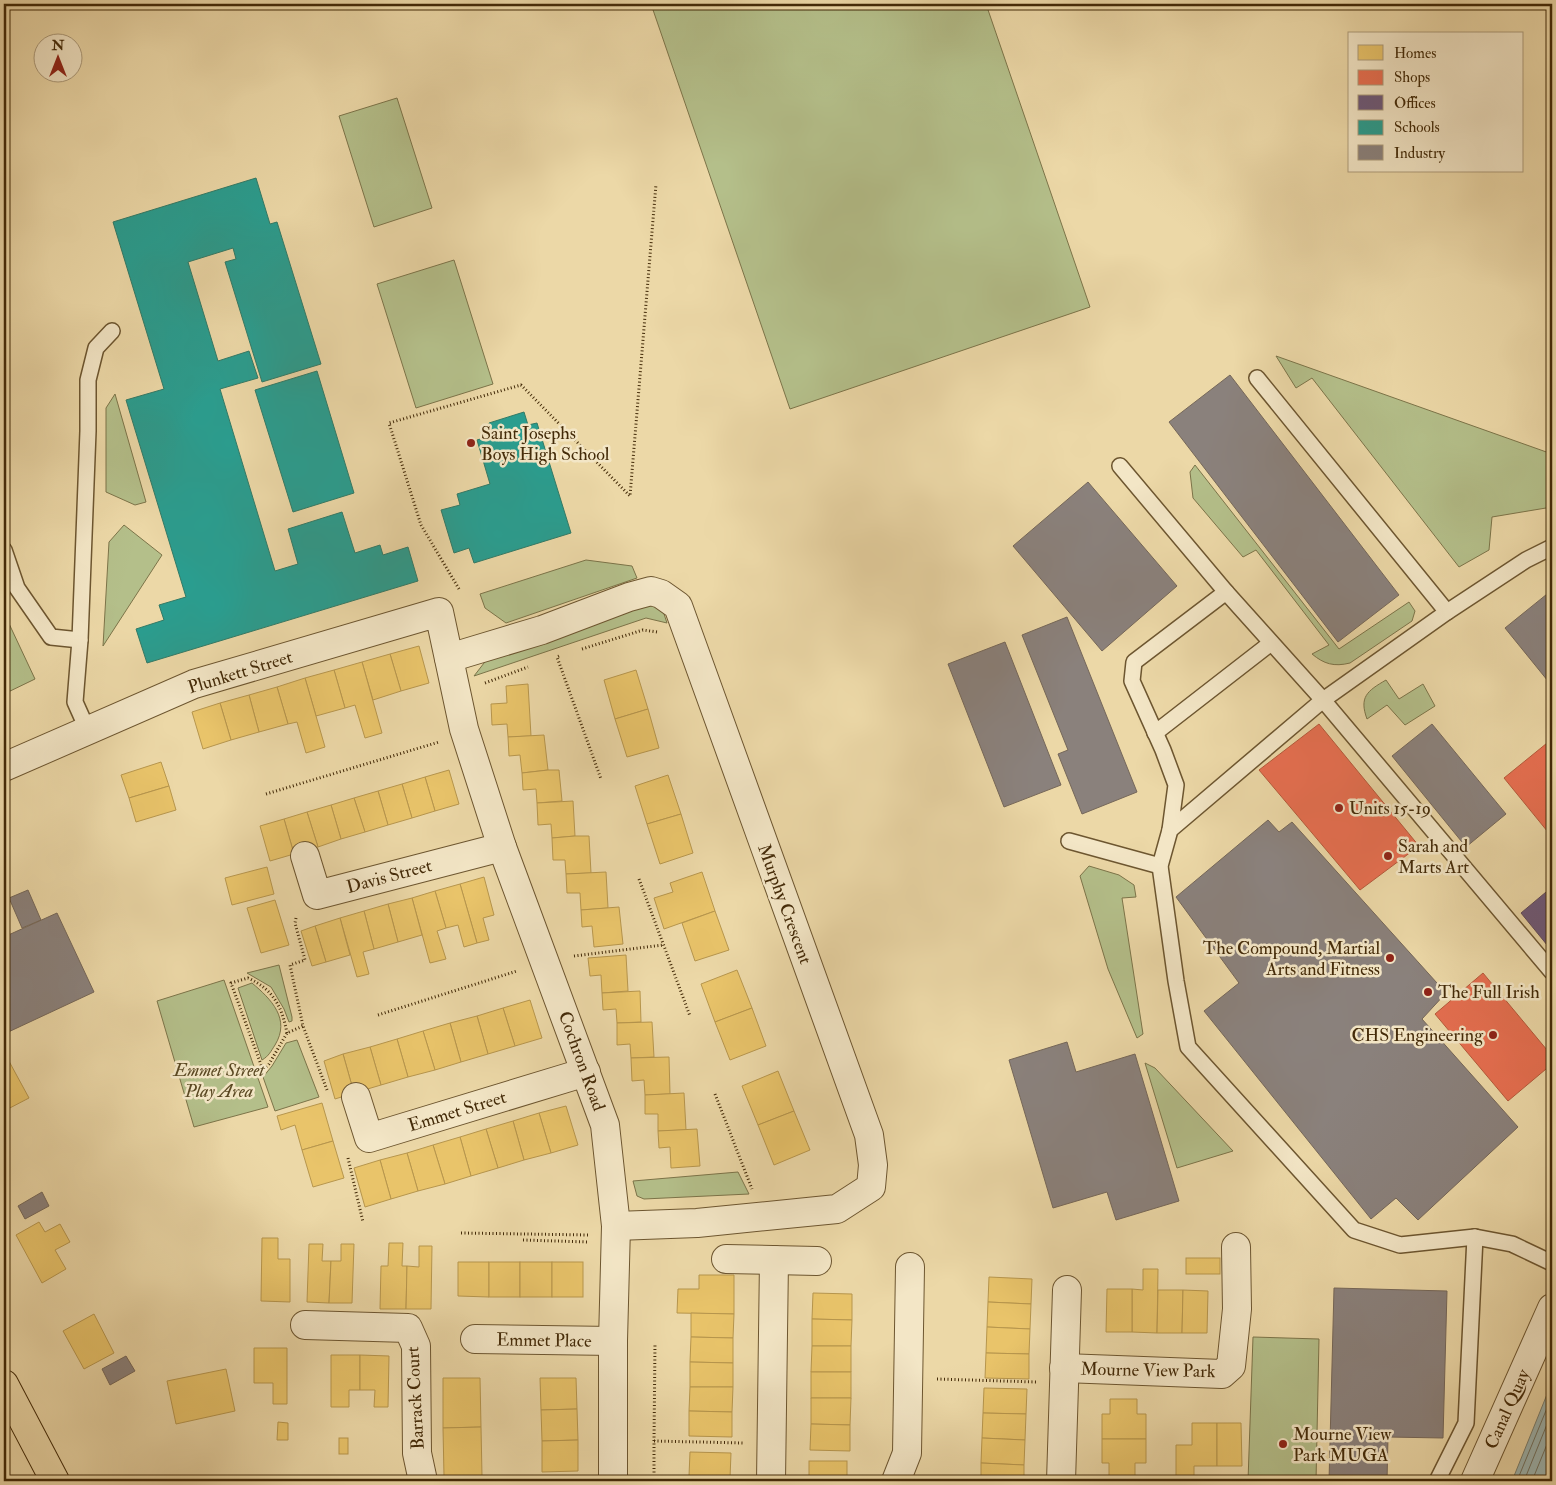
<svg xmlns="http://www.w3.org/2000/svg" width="1556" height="1485" font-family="'IM FELL Double Pica',serif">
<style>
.green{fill:#b4bf8a;stroke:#7c7449}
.water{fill:#9eb7b3;stroke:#7a7f6f}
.homes{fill:#e9c46a;stroke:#b7964d}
.shops{fill:#e76f51;stroke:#b65a3b}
.offices{fill:#6d597a;stroke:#604b58}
.schools{fill:#2a9d8f;stroke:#327a66}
.industry{fill:#8a817c;stroke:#756759}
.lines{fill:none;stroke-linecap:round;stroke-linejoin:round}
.shore{stroke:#70705e;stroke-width:1}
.service-casing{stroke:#6d5630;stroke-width:18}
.minor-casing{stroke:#6d5630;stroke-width:30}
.primary-casing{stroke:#432a08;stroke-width:30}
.path{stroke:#432a08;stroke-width:3;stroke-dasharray:1 2.5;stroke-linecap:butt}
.service{stroke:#f3e6c6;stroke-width:15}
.minor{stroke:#f3e6c6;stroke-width:28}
.primary{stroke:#ecd8a7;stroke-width:28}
.poi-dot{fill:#8f2418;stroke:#f3e6c6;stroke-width:2}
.labels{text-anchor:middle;stroke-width:5;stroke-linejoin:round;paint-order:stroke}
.poi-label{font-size:18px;fill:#432a08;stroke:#f3e6c6;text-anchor:start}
.street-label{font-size:18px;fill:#432a08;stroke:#f3e6c6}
.park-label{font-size:18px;font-style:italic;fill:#5a4822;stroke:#f3e6c6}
</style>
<rect width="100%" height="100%" fill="#ecd8a7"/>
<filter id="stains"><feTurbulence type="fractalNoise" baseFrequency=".004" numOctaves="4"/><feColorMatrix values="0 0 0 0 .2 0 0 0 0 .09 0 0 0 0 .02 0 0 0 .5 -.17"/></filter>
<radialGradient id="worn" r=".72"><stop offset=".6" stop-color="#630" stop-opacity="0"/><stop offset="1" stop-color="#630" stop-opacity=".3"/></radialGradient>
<g class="green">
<path d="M651,4H986L1090,307L790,409Z"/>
<path d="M397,98L432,208L374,227L339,116Z"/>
<path d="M454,260L493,384L416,408L377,284Z"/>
<path d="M1276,356L1552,454V507L1492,517L1489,550L1459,567L1312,378L1296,388Z"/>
<path d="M115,394L146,502L135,505L106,492V408Z"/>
<path d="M1195,465L1339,649L1409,602L1415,611L1412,621L1350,663C1334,667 1324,664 1312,654L1329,645L1256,550L1243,557L1193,498L1190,472Z"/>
<path d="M124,525L162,555L103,646L109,542Z"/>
<path d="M586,560L632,566L637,578L506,623L485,608L480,594Z"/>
<path d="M643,600L661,605L667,623L646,618L474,676L491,654Z"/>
<path d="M4,613L35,679L4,694Z"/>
<path d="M1386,680L1399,699L1423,684L1435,706L1405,725L1387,705L1367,719C1359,697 1367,691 1386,680Z"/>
<path d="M1089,866L1119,875L1134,885L1136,897L1122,898L1143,1034L1137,1038L1108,969L1080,876Z"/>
<path d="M279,965L292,1017V1021L289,1022L284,1009L271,987L247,973Z"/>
<path d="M224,980L268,1107L194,1127L157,1001Z"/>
<path d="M252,983C271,999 291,1019 275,1045C271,1051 269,1056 262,1060L238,988Z"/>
<path d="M297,1040L319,1097L275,1111L263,1077L272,1066L286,1043Z"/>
<path d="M1145,1063L1155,1068L1233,1151L1177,1168Z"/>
<path d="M738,1172L749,1194L644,1199L637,1196L633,1181Z"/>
<path d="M1253,1337L1319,1339L1316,1481H1248Z"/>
</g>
<path class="water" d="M1552,1382V1481H1512Z"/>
<g class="homes">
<path d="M419,646L429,683L401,691L390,654Z"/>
<path d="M390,654L401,691L373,700L362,662Z"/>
<path d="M362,662L382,733L365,738L355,705L345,708L334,670Z"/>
<path d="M334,670L345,708L316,716L305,678Z"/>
<path d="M636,670L648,709L615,719L604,680Z"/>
<path d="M305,678L325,747L306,753L297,722L288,724L277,687Z"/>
<path d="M528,684L531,736L508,737L507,724L492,725L491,704L507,703L506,686Z"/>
<path d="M277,687L288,724L259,732L249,695Z"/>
<path d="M249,695L259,732L231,740L220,703Z"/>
<path d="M220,703L231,740L203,749L192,712Z"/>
<path d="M648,709L659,748L627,757L615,719Z"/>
<path d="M544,735L548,770L522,773L520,755L509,756L508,737Z"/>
<path d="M161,762L169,786L129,798L121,775Z"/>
<path d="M449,770L459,804L435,811L425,777Z"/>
<path d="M548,770H559L562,801L537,803L536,789L523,790L522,773Z"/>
<path d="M668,775L681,814L647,824L635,786Z"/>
<path d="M425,777L435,811L412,818L402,784Z"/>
<path d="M402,784L412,818L388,825L378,791Z"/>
<path d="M169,786L176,810L136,822L129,798Z"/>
<path d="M378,791L388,825L365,832L354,798Z"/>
<path d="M354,798L365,832L341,839L331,805Z"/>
<path d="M573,801L575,836L552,838L551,824L538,825L537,803Z"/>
<path d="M331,805L341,839L318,847L307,812Z"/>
<path d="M307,812L318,847L294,854L284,819Z"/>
<path d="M681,814L693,853L660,864L647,824Z"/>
<path d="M284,819L294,854L270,861L260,826Z"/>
<path d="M575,836H589L591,873L566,874L565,860H553L552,838Z"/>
<path d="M267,867L274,894L232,905L225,878Z"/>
<path d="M606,872L608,908L581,910L580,893H567L566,874Z"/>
<path d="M702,872L715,911L664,929L654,898L673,892L670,883Z"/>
<path d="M484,877L494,915L483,918L489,940L477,943L460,884Z"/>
<path d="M460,884L477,943L464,947L458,925L446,928L435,891Z"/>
<path d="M435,891L446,928L437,931L446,959L430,963L412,898Z"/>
<path d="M412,898L422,935L398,942L388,904Z"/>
<path d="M275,900L289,945L261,953L247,908Z"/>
<path d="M388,904L398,942L374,949L364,911Z"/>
<path d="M619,907L623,944L594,947L592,926L582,927L581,910Z"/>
<path d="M364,911L374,949L363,952L369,974L357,977L340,918Z"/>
<path d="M715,911L729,950L695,961L682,923Z"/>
<path d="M340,918L350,955L326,962L315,926Z"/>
<path d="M315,926L326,962L312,966L301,931Z"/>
<path d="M626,955L628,991L602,993L601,975L590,976L588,958Z"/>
<path d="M737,970L752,1008L715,1022L701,984Z"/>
<path d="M640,991L641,1022L617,1023L616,1009L603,1010L602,993Z"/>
<path d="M530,1000L542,1038L515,1046L503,1008Z"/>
<path d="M503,1008L515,1046L488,1054L477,1016Z"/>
<path d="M752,1008L766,1046L730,1060L715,1022Z"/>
<path d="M477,1016L488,1054L461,1062L450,1023Z"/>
<path d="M652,1022L654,1057L631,1058L630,1044L617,1045V1023Z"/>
<path d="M450,1023L461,1062L435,1070L423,1031Z"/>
<path d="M423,1031L435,1070L408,1077L397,1039Z"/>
<path d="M397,1039L408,1077L381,1085L370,1047Z"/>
<path d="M370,1047L381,1085L354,1093L343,1054Z"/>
<path d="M4,1052L29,1098L4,1111Z"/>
<path d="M343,1054L354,1093L335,1099L324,1061Z"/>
<path d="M669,1057L670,1094L645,1095L644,1080L632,1081L631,1058Z"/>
<path d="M778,1071L794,1111L758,1125L742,1086Z"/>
<path d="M684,1093L686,1130L658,1131V1114H645V1095Z"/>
<path d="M322,1103L333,1141L302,1150L295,1125L281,1130L277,1116Z"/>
<path d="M566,1106L578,1145L551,1153L539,1113Z"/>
<path d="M794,1111L810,1150L774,1165L758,1125Z"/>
<path d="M539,1113L551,1153L524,1160L513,1121Z"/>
<path d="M513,1121L524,1160L498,1168L486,1129Z"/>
<path d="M486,1129L498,1168L471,1176L460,1137Z"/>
<path d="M697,1129L700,1166L671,1168L670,1147L659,1148L658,1131Z"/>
<path d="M460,1137L471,1176L445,1184L433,1145Z"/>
<path d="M333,1141L344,1178L313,1187L302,1150Z"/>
<path d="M433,1145L445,1184L418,1191L407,1153Z"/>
<path d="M407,1153L418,1191L391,1199L380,1160Z"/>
<path d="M380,1160L391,1199L365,1207L354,1168Z"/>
<path d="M39,1222L45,1232L60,1224L70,1242L55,1250L66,1269L42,1283L16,1235Z"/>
<path d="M262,1238H278V1259H290V1302L261,1301Z"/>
<path d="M389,1243H403L402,1266H407L406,1309H380L381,1266H388Z"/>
<path d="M309,1244H323L322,1261H331L329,1303L307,1302Z"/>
<path d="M341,1244H354L352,1303H329L331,1261H341Z"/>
<path d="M419,1246H432L431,1309H406L407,1266L419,1267Z"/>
<rect x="1186" y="1258" width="34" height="16"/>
<path d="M458,1262H489V1297L458,1296Z"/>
<rect x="489" y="1262" width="31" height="35"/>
<rect x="520" y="1262" width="32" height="35"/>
<rect x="552" y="1262" width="31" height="35"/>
<path d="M1143,1269H1158L1157,1333L1132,1332V1289L1143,1290Z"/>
<path d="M699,1275H734V1314L677,1313L678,1289H699Z"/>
<path d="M989,1277L1032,1279L1031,1304L988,1302Z"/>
<path d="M1107,1289H1132V1332H1106Z"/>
<path d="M1158,1290H1183L1182,1333H1157Z"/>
<path d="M1183,1290L1208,1291L1207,1333H1182Z"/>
<path d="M813,1293L852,1294V1320L812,1319Z"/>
<path d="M988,1302L1031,1304L1030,1329L987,1327Z"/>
<path d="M691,1313L734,1314L733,1338L691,1337Z"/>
<path d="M94,1314L114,1353L84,1369L63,1331Z"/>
<path d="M812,1319L852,1320L851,1346H812Z"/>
<path d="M987,1327L1030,1329L1029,1354L986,1353Z"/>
<path d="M691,1337L733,1338V1363L690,1362Z"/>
<path d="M812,1346H851V1372H811Z"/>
<path d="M254,1348H287V1404H273V1383H254Z"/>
<path d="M986,1353L1029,1354V1379L985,1378Z"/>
<path d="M331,1355H360V1390H349V1407H331Z"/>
<path d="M360,1355L389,1356L388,1407H374L375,1390H360Z"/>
<path d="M690,1362L733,1363V1387H690Z"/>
<path d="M226,1369L235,1411L176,1424L167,1381Z"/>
<rect x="811" y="1372" width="40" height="26"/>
<path d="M443,1378H480L481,1427L443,1428Z"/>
<path d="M540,1378H576L577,1409L541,1410Z"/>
<path d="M690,1387H733L732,1412L689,1411Z"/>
<path d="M984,1388L1027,1389L1026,1414L983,1413Z"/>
<path d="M811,1398H851L850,1425L811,1424Z"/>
<path d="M1110,1399H1137V1414H1146V1439H1102V1414H1110Z"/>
<path d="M577,1409L578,1440L542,1441L541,1410Z"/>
<path d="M689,1411L732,1412V1437L689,1436Z"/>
<path d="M983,1413L1026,1414L1025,1440L982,1438Z"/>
<path d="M278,1422L288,1423V1440H277Z"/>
<path d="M1192,1423H1217V1466H1194V1477H1176V1445H1192Z"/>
<path d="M1217,1423H1241L1242,1466H1217Z"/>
<path d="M811,1424L850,1425V1451L810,1450Z"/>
<path d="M481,1427L482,1476H444L443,1428Z"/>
<rect x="339" y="1438" width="9" height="16"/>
<path d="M982,1438L1025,1440L1024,1465L981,1463Z"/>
<path d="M1102,1439H1146V1463H1135V1477H1109V1463H1102Z"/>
<path d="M578,1440V1471L542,1472V1441Z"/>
<path d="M690,1452L731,1453L730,1478L689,1476Z"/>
<rect x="809" y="1461" width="38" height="20"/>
<path d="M981,1463L1024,1465V1481H981Z"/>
<path d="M689,1476L730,1478V1481H689Z"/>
</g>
<g class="shops">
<path d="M1319,724L1419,846L1360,890L1259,770Z"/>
<path d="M1552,739V837L1504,778Z"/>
<path d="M1483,973L1552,1056V1064L1508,1101L1435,1014Z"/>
</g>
<path class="offices" d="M1552,887V951L1521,913Z"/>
<g class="schools">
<path d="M256,178L270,224L277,222L321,364L262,382L225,262L236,259L233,248L188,262L218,361L249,351L258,378L220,389L275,571L298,564L288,529L342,512L355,553L380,545L383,555L408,547L418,581L147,663L136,629L164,620L159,605L186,597L126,400L164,389L113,222Z"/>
<path d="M317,371L354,493L293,512L255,390Z"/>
<path d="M524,412L528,425L537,423L571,533L474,563L469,548L454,553L441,510L460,505L457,494L490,484L477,440L493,435L489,423Z"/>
</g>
<g class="industry">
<path d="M1230,375L1399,595L1338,642L1169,422Z"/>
<path d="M1088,482L1177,586L1102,651L1013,546Z"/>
<path d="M1552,590V686L1505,628Z"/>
<path d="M1067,617L1137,792L1082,814L1058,754L1068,750L1022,635Z"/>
<path d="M1005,642L1061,785L1004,807L948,664Z"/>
<path d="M1432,724L1506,814L1466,847L1392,756Z"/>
<path d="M1268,820L1279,832L1292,822L1446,993L1422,1019L1518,1127L1418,1220L1396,1198L1371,1219L1204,1011L1239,983L1176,897Z"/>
<path d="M28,890L41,920L22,928L9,898Z"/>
<path d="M57,913L94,992L4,1034V937Z"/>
<path d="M1067,1042L1076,1072L1135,1054L1179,1201L1116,1220L1107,1192L1053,1208L1009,1060Z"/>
<path d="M42,1192L49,1206L25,1219L18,1206Z"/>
<path d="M1334,1288L1447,1291L1443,1438L1388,1437L1387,1481H1329Z"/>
<path d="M126,1356L135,1371L110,1385L102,1369Z"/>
</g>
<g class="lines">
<g class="shore">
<path d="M1517,1481L1552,1396"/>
<path d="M1524,1481L1552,1412"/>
<path d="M1532,1481L1552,1432"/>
</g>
<g class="service-casing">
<g id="service">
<path d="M1257,378L1447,612"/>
<path d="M1120,466L1226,592L1323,700L1552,972"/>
<path d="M4,550L17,588L51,637L80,640"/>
<path d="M1552,551L1550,548L1526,560L1447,612L1323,700L1170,830L1160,866L1176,981L1188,1047L1354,1230L1400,1245L1475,1237L1512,1244L1552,1263"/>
<path d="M88,731L75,702L80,640L88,431V380L96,348L112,331"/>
<path d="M1155,733L1271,643"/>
<path d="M1170,830L1176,785L1163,750L1132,681L1134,662L1226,592"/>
<path d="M1069,841L1160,866"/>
<path d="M1437,1481L1466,1423L1475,1237"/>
</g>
</g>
<g class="minor-casing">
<g id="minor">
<path d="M449,658L542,630L629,597L651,591L661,594L678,606L869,1135L873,1165L871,1187L837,1209L697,1223L616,1226"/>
<path d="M4,767L194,684L439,612L464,729L502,847L605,1125L616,1226L613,1341V1481"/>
<path d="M305,856L317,895L502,847"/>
<path d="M356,1097L369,1138L586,1072"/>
<path d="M726,1259L817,1261"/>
<path d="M305,1325L408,1328L416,1346L417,1453L423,1481"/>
<path d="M475,1339L613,1341"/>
<path d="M1064,1368L1222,1374L1231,1366L1237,1309L1236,1247"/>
<path d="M771,1481L774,1260"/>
<path d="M896,1481L907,1453L910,1267"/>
<path d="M1061,1481L1067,1290"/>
<path d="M1475,1481L1552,1308"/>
</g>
</g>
<g class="primary-casing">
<path id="primary" d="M4,1384L55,1481"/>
</g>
<g class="path">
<path d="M459,589L421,525L389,423L521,385L630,496L656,184"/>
<path d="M582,649L643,630L657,632"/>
<path d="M559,656L557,657L601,779"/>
<path d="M485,683L528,667"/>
<path d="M266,794L439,742"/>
<path d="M639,879L690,1016"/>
<path d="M296,918L295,923L305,960L290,965L303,1026L327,1090"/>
<path d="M574,956L663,945"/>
<path d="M378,1015L517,971"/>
<path d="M287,1033C282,1007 274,990 248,978L231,983L263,1070L269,1064L287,1033L303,1026"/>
<path d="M715,1094L752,1189"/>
<path d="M348,1158L363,1222"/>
<path d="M461,1233L588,1235"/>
<path d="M523,1240L588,1242"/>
<path d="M937,1379L1036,1382"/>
<path d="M654,1441L655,1343"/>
<path d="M654,1476V1441L743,1443"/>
</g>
<use href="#service" class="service"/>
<use href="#minor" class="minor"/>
<use href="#primary" class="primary"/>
</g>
<g class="poi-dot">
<circle cx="471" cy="443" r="5"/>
<circle cx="1339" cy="808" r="5"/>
<circle cx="1388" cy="856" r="5"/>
<circle cx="1390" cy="958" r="5"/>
<circle cx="1428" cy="992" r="5"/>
<circle cx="1493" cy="1035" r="5"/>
<circle cx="1283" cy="1444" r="5"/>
</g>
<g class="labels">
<g class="poi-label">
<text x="481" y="439">Saint Josephs<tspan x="481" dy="21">Boys High School</tspan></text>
<text x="1349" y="814">Units 15-19</text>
<text x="1398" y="852">Sarah and<tspan x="1398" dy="21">Marts Art</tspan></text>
<text x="1380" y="954" text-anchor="end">The Compound, Martial<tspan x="1380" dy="21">Arts and Fitness</tspan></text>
<text x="1438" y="998">The Full Irish</text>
<text x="1483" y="1041" text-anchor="end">CHS Engineering</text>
<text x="1293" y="1440">Mourne View<tspan x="1293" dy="21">Park MUGA</tspan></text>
</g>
<g class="street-label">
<text transform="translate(240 672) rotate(-17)" y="6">Plunkett Street</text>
<text transform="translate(389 876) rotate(-15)" y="6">Davis Street</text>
<text transform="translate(785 904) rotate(70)" y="6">Murphy Crescent</text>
<text transform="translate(582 1061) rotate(70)" y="6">Cochron Road</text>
<text transform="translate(457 1111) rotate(-17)" y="6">Emmet Street</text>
<text transform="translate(544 1340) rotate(1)" y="6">Emmet Place</text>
<text transform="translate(1148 1370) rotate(1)" y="6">Mourne View Park</text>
<text transform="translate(415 1398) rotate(-93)" y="6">Barrack Court</text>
<text transform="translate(1507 1409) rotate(-66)" y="6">Canal Quay</text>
</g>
<g class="park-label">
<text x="219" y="1076">Emmet Street<tspan x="219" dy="21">Play Area</tspan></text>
</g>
</g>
<rect width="1556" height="1485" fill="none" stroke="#ecd8a7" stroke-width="20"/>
<rect x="5" y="5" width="1546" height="1475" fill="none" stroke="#432a08" stroke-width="2.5"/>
<rect x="10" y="10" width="1536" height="1465" fill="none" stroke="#432a08"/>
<rect x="1348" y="32" width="175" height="140" fill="#f3e6c6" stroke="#ad9b7a"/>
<rect x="1358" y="45" width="25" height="15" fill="#e9c46a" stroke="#ad9b7a"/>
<text x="1394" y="58" font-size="15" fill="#432a08">Homes</text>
<rect x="1358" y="70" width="25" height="15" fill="#e76f51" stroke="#ad9b7a"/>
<text x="1394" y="82" font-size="15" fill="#432a08">Shops</text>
<rect x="1358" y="95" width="25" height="15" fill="#6d597a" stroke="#ad9b7a"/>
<text x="1394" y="108" font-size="15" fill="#432a08">Offices</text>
<rect x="1358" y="120" width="25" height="15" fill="#2a9d8f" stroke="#ad9b7a"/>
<text x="1394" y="132" font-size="15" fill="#432a08">Schools</text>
<rect x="1358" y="145" width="25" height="15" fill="#8a817c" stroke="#ad9b7a"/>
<text x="1394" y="158" font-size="15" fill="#432a08">Industry</text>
<g transform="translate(58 58)"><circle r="24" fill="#f3e6c6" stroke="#ad9b7a"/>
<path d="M0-4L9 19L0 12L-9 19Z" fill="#8f2418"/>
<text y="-8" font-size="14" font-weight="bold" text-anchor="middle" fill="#432a08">N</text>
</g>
<rect width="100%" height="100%" filter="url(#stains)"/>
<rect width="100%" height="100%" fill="url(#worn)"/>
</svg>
